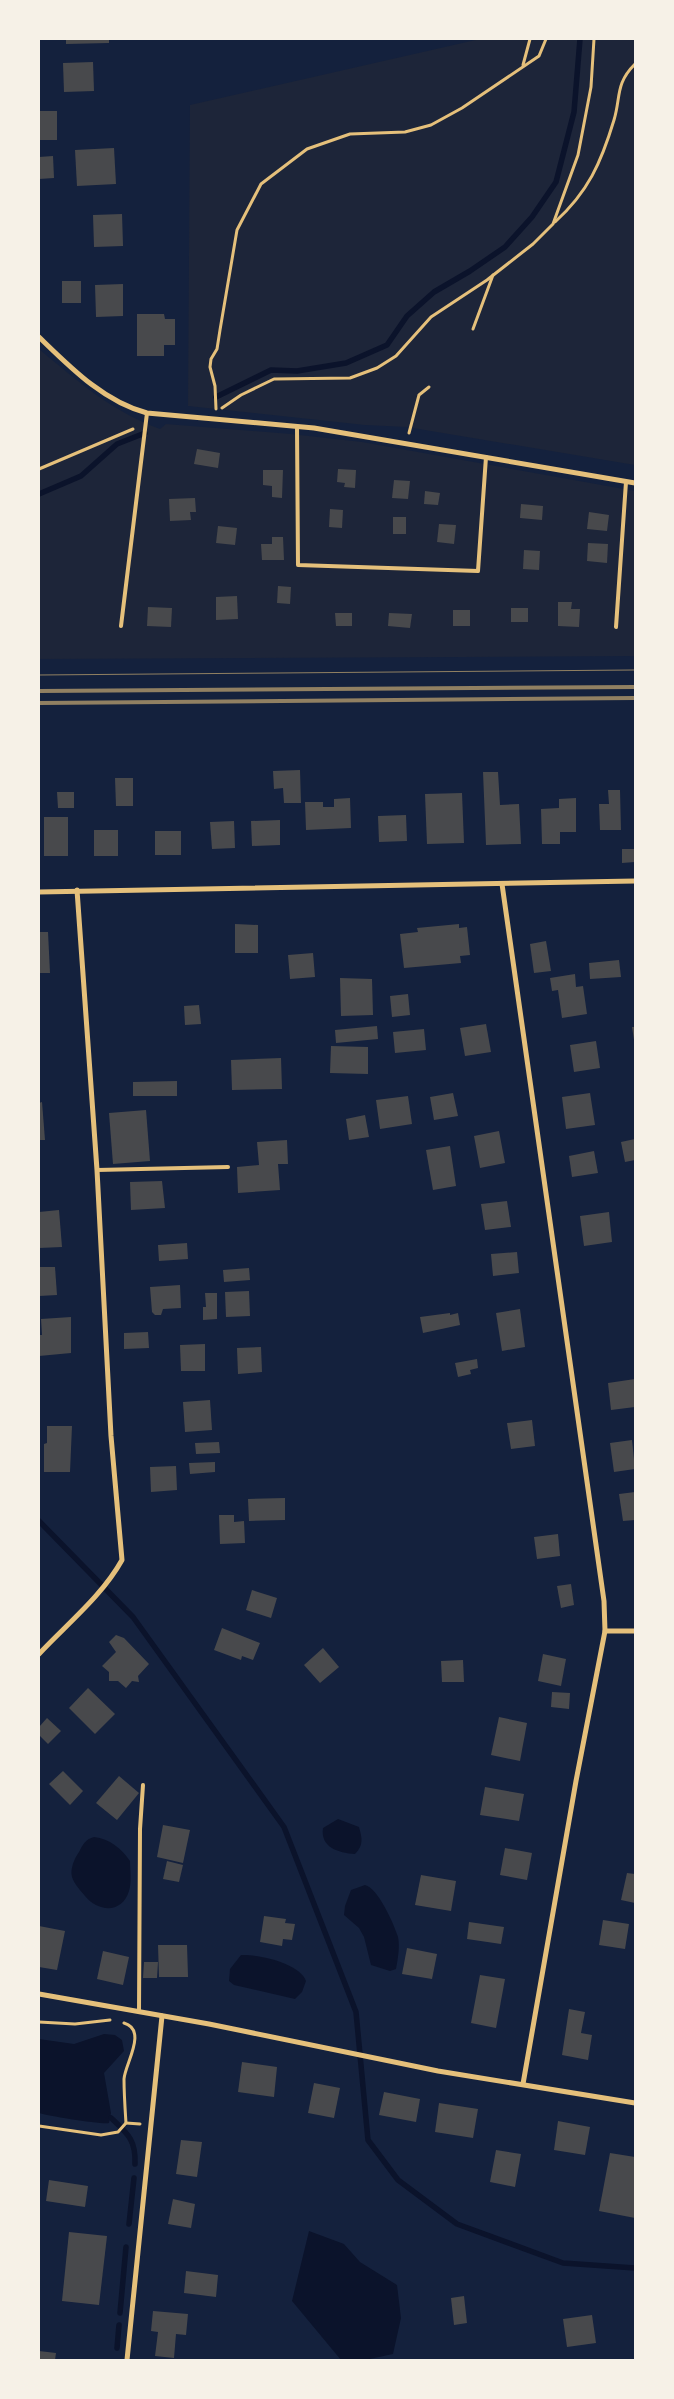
<svg xmlns="http://www.w3.org/2000/svg" width="674" height="2399" font-family="'Alegreya Sans',sans-serif">
<style>
.green{fill:#1d2539}
.water{fill:#0b132b}
.lines{fill:none;stroke-linecap:round;stroke-linejoin:round}
.stream{stroke:#0b132b;stroke-width:5.5}
.building{fill:#48494c}
.path{stroke:#e5c07b;stroke-width:3}
.service{stroke:#e5c07b;stroke-width:4}
.minor{stroke:#e5c07b;stroke-width:5}
.tram{stroke:#918062;stroke-width:1}
.rail{stroke:#918062;stroke-width:4}
</style>
<rect width="100%" height="100%" fill="#14213d"/>
<g class="green">
<path d="M480,39H635V465L407,427L365,425L188,406L190,105Z"/>
<path d="M39,349C79,382 111,411 160,429L166,424L291,434L362,442L635,491V656L39,659Z"/>
</g>
<g class="water">
<path d="M338,1819L359,1827C362,1838 364,1845 355,1854C338,1853 320,1847 323,1828Z"/>
<path d="M94,1837C110,1839 121,1848 130,1861C130,1870 132,1882 129,1891C122,1914 98,1912 85,1896C81,1891 74,1884 72,1877C70,1869 74,1859 79,1852C83,1844 86,1839 94,1837Z"/>
<path d="M365,1885C378,1888 394,1924 398,1937C400,1946 398,1959 396,1969L390,1971L371,1965L364,1937L359,1928L344,1915L345,1906L351,1890Z"/>
<path d="M241,1955C258,1954 300,1963 306,1981L302,1992L295,1999L234,1985L229,1981L230,1969Z"/>
<path d="M104,2034L115,2035L122,2040L124,2051L104,2073L111,2113L109,2123C104,2125 48,2116 39,2113V2039L74,2044Z"/>
<path d="M309,2231L344,2244L360,2262L397,2285L401,2318L393,2354L365,2360H341L292,2301Z"/>
</g>
<g class="lines">
<g class="stream">
<path d="M216,397L271,370L297,371L346,363L387,345L407,316L434,292L470,271L505,247L532,217L556,182L574,112L580,39"/>
<path d="M39,494L81,476L117,444L145,433"/>
<path d="M39,1521L133,1617L284,1827L356,2012L368,2140L398,2180L457,2224L563,2263L635,2268"/>
<path d="M111,2118C128,2134 136,2140 135,2164"/>
<path d="M129,2224L134,2178"/>
<path d="M120,2313L126,2247"/>
<path d="M117,2348L119,2325"/>
</g>
</g>
<g class="building">
<path d="M66,39H109V43L66,44Z"/>
<path d="M93,62L94,91L64,92L63,63Z"/>
<rect x="39" y="111" width="18" height="29"/>
<path d="M114,148L116,184L77,186L75,150Z"/>
<path d="M53,156L54,178L39,179V157Z"/>
<path d="M122,214L123,246L94,247L93,215Z"/>
<rect x="62" y="281" width="19" height="22"/>
<path d="M123,284V316L96,317L95,285Z"/>
<path d="M137,314H164L165,319H175V345H164V356H137Z"/>
<path d="M197,449L220,453L218,468L194,464Z"/>
<path d="M338,469L356,470L355,488L344,487L345,483L337,482Z"/>
<path d="M263,470H283L282,498L272,497V486L263,485Z"/>
<path d="M394,480L410,481L408,499L392,498Z"/>
<path d="M425,491L440,493L438,505L424,504Z"/>
<path d="M195,498L196,512H190L191,520L170,521L169,499Z"/>
<path d="M521,504L543,506L542,520L520,518Z"/>
<path d="M330,509L343,510L342,528L329,527Z"/>
<path d="M589,512L609,515L607,531L587,529Z"/>
<rect x="393" y="517" width="13" height="17"/>
<path d="M439,524L456,525L454,544L437,542Z"/>
<path d="M218,526L237,528L235,545L216,543Z"/>
<path d="M272,537H283L284,560H262L261,544H272Z"/>
<path d="M588,543L608,544L607,563L587,561Z"/>
<path d="M524,550L540,551L539,570L523,569Z"/>
<path d="M278,586L291,587L290,604L277,603Z"/>
<path d="M237,596L238,619L216,620V597Z"/>
<path d="M558,602H572L571,609H580L579,627L558,626Z"/>
<path d="M148,607L172,608L171,627L147,626Z"/>
<rect x="511" y="608" width="17" height="14"/>
<rect x="453" y="610" width="17" height="16"/>
<path d="M335,613H352V626H336Z"/>
<path d="M389,613L412,614L410,628L388,626Z"/>
<path d="M300,770L301,803H284L283,788L274,789L273,771Z"/>
<path d="M483,772H498L500,805L519,804L521,844L486,845Z"/>
<path d="M115,778H133V806H116Z"/>
<path d="M608,790H620L621,830H600L599,804H609Z"/>
<path d="M57,792H74V808H58Z"/>
<path d="M462,793L464,843L427,844L425,794Z"/>
<path d="M350,798L351,828L306,830L305,802H323V807H334V799Z"/>
<path d="M576,798V832H560V844H542L541,809L559,808V799Z"/>
<path d="M406,815L407,841L379,842L378,816Z"/>
<rect x="44" y="817" width="24" height="39"/>
<path d="M280,820V845L252,846L251,821Z"/>
<path d="M234,821L235,848L212,849L210,822Z"/>
<rect x="94" y="830" width="24" height="26"/>
<rect x="155" y="831" width="26" height="24"/>
<path d="M622,849H635V862L622,863Z"/>
<path d="M235,924L258,925V953H235Z"/>
<path d="M459,924V928L467,927L470,955L460,956L461,963L404,968L400,934L418,932L417,928Z"/>
<path d="M39,932H48L50,973H39Z"/>
<path d="M546,941L551,971L534,973L530,944Z"/>
<path d="M313,953L315,977L290,979L288,955Z"/>
<path d="M619,960L621,977L590,979L589,963Z"/>
<path d="M575,974L576,987L583,986L587,1014L562,1018L558,990L552,991L550,978Z"/>
<path d="M340,978L372,979L373,1015L341,1016Z"/>
<path d="M408,994L410,1015L392,1017L390,996Z"/>
<path d="M199,1005L201,1024L185,1025L184,1006Z"/>
<path d="M486,1024L491,1052L465,1056L460,1028Z"/>
<path d="M377,1026L378,1039L336,1043L335,1030Z"/>
<path d="M632,1027H635V1040H634Z"/>
<path d="M424,1029L426,1050L395,1053L393,1032Z"/>
<path d="M596,1041L600,1068L574,1072L570,1045Z"/>
<path d="M331,1046L368,1047V1074L330,1073Z"/>
<path d="M281,1058L282,1089L232,1090L231,1060Z"/>
<path d="M177,1081V1096H133V1082Z"/>
<path d="M453,1093L458,1116L434,1120L430,1097Z"/>
<path d="M590,1093L595,1125L566,1129L562,1097Z"/>
<path d="M408,1096L412,1124L380,1129L376,1100Z"/>
<path d="M42,1102L45,1140H39V1103Z"/>
<path d="M146,1110L150,1161L113,1164L109,1113Z"/>
<path d="M365,1115L369,1137L349,1140L346,1119Z"/>
<path d="M499,1131L505,1163L480,1168L474,1136Z"/>
<path d="M635,1139V1160L625,1162L621,1142Z"/>
<path d="M287,1140L288,1164H278L280,1190L238,1193L237,1167L259,1165L257,1142Z"/>
<path d="M450,1146L456,1186L433,1190L426,1150Z"/>
<path d="M594,1151L598,1173L572,1177L569,1156Z"/>
<path d="M162,1181L165,1208L131,1210L130,1182Z"/>
<path d="M507,1201L511,1227L485,1230L481,1204Z"/>
<path d="M59,1210L62,1247L39,1248V1212Z"/>
<path d="M609,1212L612,1242L584,1246L580,1216Z"/>
<path d="M187,1243L188,1259L159,1261L158,1245Z"/>
<path d="M517,1252L519,1273L493,1276L491,1254Z"/>
<path d="M39,1267H55L57,1295L39,1296Z"/>
<path d="M249,1268L250,1280L224,1282L223,1270Z"/>
<path d="M180,1285L181,1308L163,1309L161,1315H155L152,1312L150,1287Z"/>
<path d="M249,1291L250,1316L226,1317L225,1292Z"/>
<path d="M205,1293H217V1319L203,1320V1307H206Z"/>
<path d="M520,1309L525,1347L502,1351L496,1313Z"/>
<path d="M450,1313V1315L458,1313L460,1325L423,1333L420,1317Z"/>
<path d="M71,1317V1353L39,1356V1335H42L41,1319Z"/>
<path d="M148,1332L149,1348L124,1349V1333Z"/>
<path d="M205,1344V1371H181L180,1345Z"/>
<path d="M261,1347L262,1372L238,1374L237,1348Z"/>
<path d="M477,1359L478,1368L470,1370L471,1374L458,1377L455,1363Z"/>
<path d="M635,1379V1407L611,1410L608,1383Z"/>
<path d="M210,1400L212,1430L185,1432L183,1402Z"/>
<path d="M532,1420L535,1446L511,1449L507,1423Z"/>
<path d="M47,1426H72L70,1472H44V1444L47,1443Z"/>
<path d="M632,1440L635,1469L614,1472L610,1443Z"/>
<path d="M219,1442L220,1453L196,1454L195,1443Z"/>
<path d="M215,1462V1472L190,1474L189,1463Z"/>
<path d="M176,1466L177,1490L151,1492L150,1467Z"/>
<path d="M635,1492V1520L623,1521L619,1494Z"/>
<path d="M285,1498V1520L249,1521L248,1499Z"/>
<path d="M219,1515H234V1522L244,1521L245,1543L220,1544Z"/>
<path d="M558,1534L560,1556L537,1559L534,1537Z"/>
<path d="M571,1584L574,1605L561,1608L557,1586Z"/>
<path d="M252,1590L277,1598L271,1618L246,1610Z"/>
<path d="M222,1628L260,1643L253,1660L242,1656L241,1660L214,1650Z"/>
<path d="M116,1635L124,1638L149,1664L138,1676L139,1682L132,1681L126,1688L118,1681H109V1672L102,1666L116,1652L109,1642Z"/>
<path d="M323,1648L339,1667L320,1683L304,1665Z"/>
<path d="M543,1654L566,1659L561,1686L538,1681Z"/>
<path d="M463,1660L464,1682H442L441,1661Z"/>
<path d="M88,1688L115,1714L95,1734L69,1708Z"/>
<path d="M552,1692L570,1693L569,1709L551,1707Z"/>
<path d="M499,1717L527,1723L520,1761L491,1755Z"/>
<path d="M47,1718L61,1731L48,1744L39,1735V1727Z"/>
<path d="M63,1771L83,1791L70,1805L49,1784Z"/>
<path d="M119,1776L139,1793L117,1820L96,1803Z"/>
<path d="M485,1787L524,1794L519,1821L480,1815Z"/>
<path d="M163,1825L190,1830L183,1863L157,1857Z"/>
<path d="M505,1848L532,1853L527,1880L500,1875Z"/>
<path d="M167,1861L183,1865L179,1882L163,1879Z"/>
<path d="M627,1873L635,1874V1903L621,1900Z"/>
<path d="M421,1875L456,1881L451,1911L415,1905Z"/>
<path d="M264,1916L286,1919L285,1923L295,1924L292,1940L283,1939L282,1946L260,1942Z"/>
<path d="M603,1920L629,1924L625,1949L599,1945Z"/>
<path d="M469,1922L504,1927L501,1944L467,1939Z"/>
<path d="M39,1926L65,1931L57,1970L39,1967Z"/>
<path d="M158,1945H187L188,1977H159Z"/>
<path d="M407,1948L437,1954L432,1979L402,1974Z"/>
<path d="M103,1951L129,1957L123,1985L97,1979Z"/>
<path d="M144,1962H158L157,1978H143Z"/>
<path d="M480,1975L505,1979L496,2028L471,2023Z"/>
<path d="M569,2009L585,2012L581,2033L592,2035L588,2060L562,2055Z"/>
<path d="M242,2062L277,2067L274,2097L238,2092Z"/>
<path d="M314,2083L340,2088L334,2118L308,2113Z"/>
<path d="M384,2092L420,2099L416,2122L379,2115Z"/>
<path d="M439,2103L478,2109L473,2138L435,2132Z"/>
<path d="M558,2121L590,2127L585,2155L554,2150Z"/>
<path d="M181,2140L202,2142L197,2177L176,2174Z"/>
<path d="M496,2150L521,2154L515,2187L490,2182Z"/>
<path d="M610,2153L635,2157V2218L599,2211Z"/>
<path d="M49,2180L88,2186L85,2207L46,2201Z"/>
<path d="M173,2199L195,2204L191,2228L168,2224Z"/>
<path d="M69,2232L107,2236L99,2305L62,2301Z"/>
<path d="M186,2271L218,2275L216,2297L184,2293Z"/>
<path d="M464,2296L467,2323L454,2325L451,2298Z"/>
<path d="M153,2311L188,2314L186,2335L176,2334L174,2358L155,2356L158,2332L151,2331Z"/>
<path d="M592,2315L596,2343L567,2347L563,2319Z"/>
<path d="M39,2351L56,2353L55,2360H39Z"/>
</g>
<g class="lines">
<g class="path">
<path d="M523,65L530,39"/>
<path d="M555,222C588,192 601,163 614,120C621,97 615,84 635,64"/>
<path d="M473,329L493,275"/>
<path d="M222,408L241,395L274,379L350,378L377,368L396,356L431,317L487,280L533,244L553,224L578,155L591,87L594,39"/>
<path d="M216,409L215,386L210,367L211,359L217,349L220,330L237,230L261,184L307,149L350,134L405,132L431,125L462,108L539,56L546,39"/>
<path d="M409,433L419,395L429,387"/>
<path d="M39,469L133,429"/>
<path d="M39,2022L75,2024L110,2020"/>
<path d="M126,2123L140,2124"/>
<path d="M39,2126L101,2135L118,2132L126,2123C125,2108 124,2094 124,2079C125,2064 148,2030 124,2023"/>
</g>
<g class="service">
<path d="M297,427L298,565L478,571L486,457"/>
<path d="M121,626L147,413"/>
<path d="M616,627L626,482"/>
<path d="M97,1170L228,1167"/>
<path d="M139,2011L140,1829L143,1785"/>
</g>
<g class="minor">
<path d="M39,337C70,367 104,402 147,413L314,428L635,483"/>
<path d="M502,884L604,1601L605,1631L576,1781L523,2084"/>
<path d="M39,892L635,881"/>
<path d="M605,1631H635"/>
<path d="M39,1654C67,1624 102,1596 122,1560L111,1436L97,1170L77,890"/>
<path d="M39,1994L209,2024L438,2071L635,2103"/>
<path d="M127,2360L162,2016"/>
</g>
<path class="tram" d="M39,675L635,670"/>
<g class="rail">
<path d="M39,691L635,687"/>
<path d="M39,703L635,698"/>
</g>
</g>
<rect width="674" height="2399" fill="none" stroke="#f6f1e7" stroke-width="80"/>
</svg>
